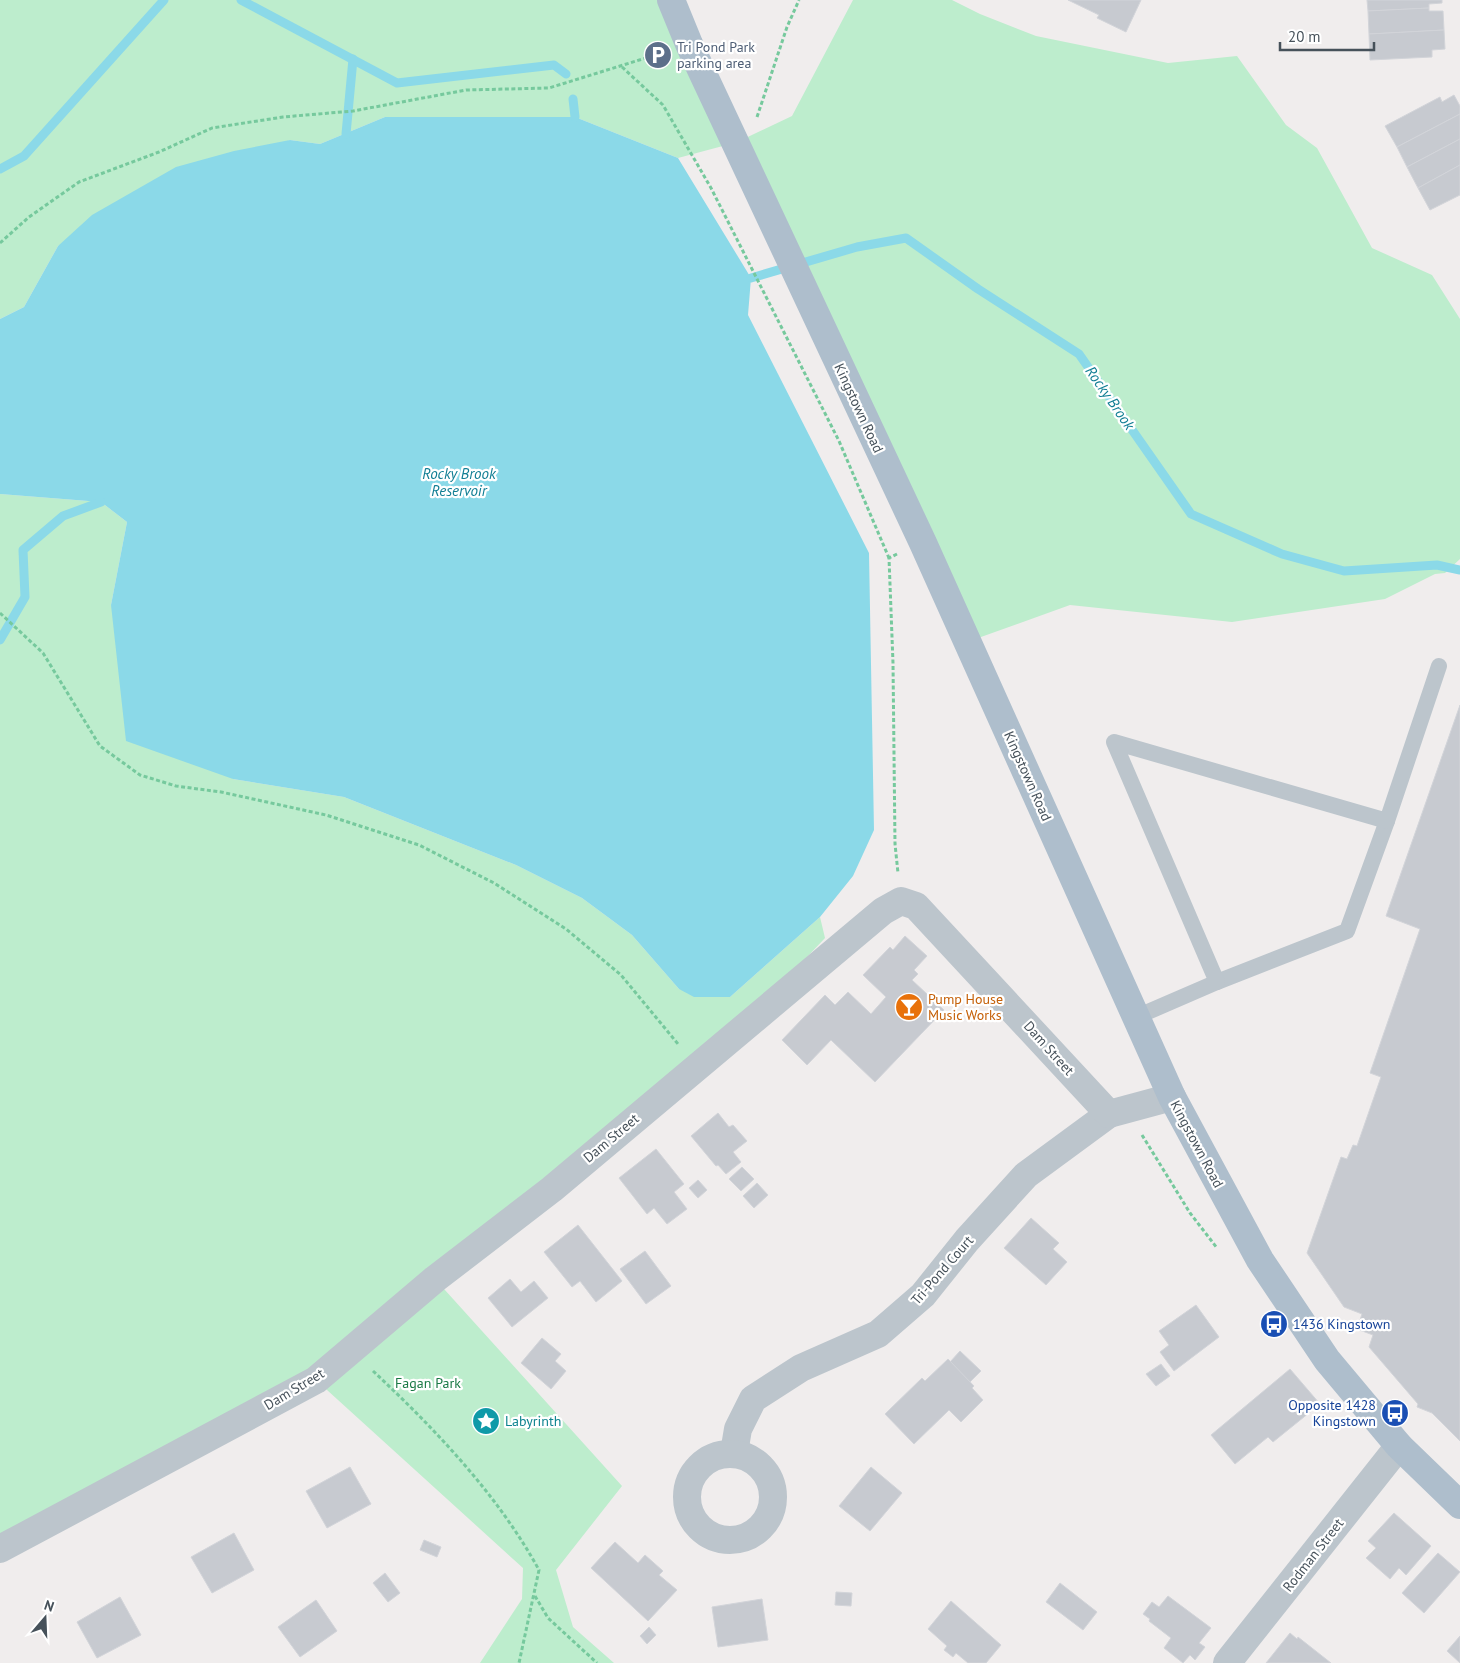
<svg xmlns="http://www.w3.org/2000/svg" width="1460" height="1663" font-family="'PT Sans',sans-serif">
<style>
.green{fill:#bdedcd}
.water{fill:#8bd9e8}
.lines{fill:none;stroke-linecap:round;stroke-linejoin:round}
.stream{stroke:#8bd9e8;stroke-width:9}
.building{fill:#c7cad0;stroke:#d2d4d9}
.path{stroke:#76c99d;stroke-width:3;stroke-dasharray:4 2.5;stroke-linecap:butt}
.lane{stroke:#bcc5cc;stroke-width:16}
.street{stroke:#bcc5cc;stroke-width:28}
.primary{stroke:#aebecc;stroke-width:28}
.labels{text-anchor:middle;stroke-width:4.5;stroke-linejoin:round;paint-order:stroke}
.service-label{font-size:14px;fill:#4e5e75;stroke:#fff;text-anchor:start}
.street-label{font-size:14px;fill:#46515a;stroke:#fff}
.food-label{font-size:14px;fill:#c56008;stroke:#fff;text-anchor:start}
.transit-label{font-size:14px;fill:#164399;stroke:#fff;text-anchor:start}
.park-label{font-size:14px;fill:#1a7945;stroke:#fff}
.culture-label{font-size:14px;fill:#0d838f;stroke:#fff;text-anchor:start}
.water-label{font-size:15px;font-style:italic;fill:#117e94;stroke:#fff}
</style>
<rect width="100%" height="100%" fill="#f0eded"/>
<g class="green">
<path d="M0,0H664L735,143L792,116L853,0H952L980,14L1036,36L1168,63L1237,56L1286,125L1317,148L1372,248L1432,275L1460,319V559L1445,573L1435,574L1385,599L1232,622L1070,605L967,642L734,143L678,158L575,117H385L320,144L290,140L58,246L24,307L0,319Z"/>
<path d="M0,494L101,502L127,522L111,605L233,779L344,797L516,865L582,898L632,935L679,989L730,997L820,917L825,938L715,1054L435,1279L622,1486L556,1570L573,1627L614,1663H480L522,1599L523,1568L316,1380L305,1383L0,1543Z"/>
</g>
<path class="water" d="M385,117H575L678,158L751,278L748,315L869,553L874,830L853,876L820,917L730,997H694L679,989L632,935L582,898L516,865L344,797L233,779L126,741L111,605L127,522L101,502L0,494V319L24,307L58,246L92,215L176,167L234,151L290,140L320,144Z"/>
<g class="lines">
<g class="stream">
<path d="M241,0L397,83L554,65L566,74"/>
<path d="M573,99L575,117"/>
<path d="M346,134L353,59"/>
<path d="M0,169L24,156L164,0"/>
<path d="M751,278L857,247L906,238L978,289L1079,354L1191,514L1282,554L1344,571L1437,565L1460,570"/>
<path d="M0,640L25,597L23,550L63,516L101,502"/>
</g>
</g>
<g class="building">
<path d="M1068,0H1141L1126,32L1097,18L1099,15Z"/>
<path d="M1367,0H1442V3L1429,4V8L1368,11Z"/>
<path d="M1429,8V11H1443L1444,30L1369,34L1368,11Z"/>
<path d="M1444,30L1445,49L1432,50V57L1370,60L1369,34Z"/>
<path d="M1454,95L1460,106V114L1397,147L1385,126L1440,97L1442,102Z"/>
<path d="M1460,114V139L1407,167L1397,147Z"/>
<path d="M1460,139V165L1418,188L1407,167Z"/>
<path d="M1460,165V195L1430,210L1418,188Z"/>
<path d="M1460,705V1441L1432,1413L1417,1407L1418,1404L1369,1347L1373,1335L1357,1329L1362,1314L1344,1307L1307,1253L1341,1157L1347,1159L1353,1145L1357,1146L1381,1077L1370,1073L1420,929L1386,916Z"/>
<path d="M905,936L927,956L914,970L918,974L912,980L944,1010L875,1082L831,1040L807,1065L782,1040L825,995L835,1005L848,992L871,1014L886,997L863,975L890,947L893,950Z"/>
<path d="M718,1113L729,1127L733,1125L747,1141L733,1152L741,1162L726,1174L718,1165L716,1166L691,1136Z"/>
<path d="M656,1149L684,1184L674,1192L687,1209L667,1224L654,1208L647,1214L619,1178Z"/>
<path d="M742,1167L754,1179L741,1191L729,1179Z"/>
<path d="M698,1180L707,1190L698,1198L689,1188Z"/>
<path d="M757,1183L768,1195L754,1208L743,1196Z"/>
<path d="M1031,1218L1059,1243L1053,1249L1067,1262L1046,1285L1004,1248Z"/>
<path d="M578,1225L622,1281L596,1302L580,1281L572,1287L544,1252Z"/>
<path d="M645,1251L671,1286L646,1304L620,1269Z"/>
<path d="M510,1279L521,1292L534,1281L548,1298L512,1327L488,1298Z"/>
<path d="M1196,1305L1219,1337L1174,1371L1160,1352L1169,1345L1159,1331Z"/>
<path d="M542,1338L561,1354L555,1361L566,1371L551,1389L521,1363Z"/>
<path d="M960,1351L981,1371L970,1382L950,1362Z"/>
<path d="M948,1359L974,1386L972,1388L983,1400L961,1422L949,1410L914,1444L885,1414L922,1378L925,1381Z"/>
<path d="M1161,1364L1170,1376L1156,1386L1146,1374Z"/>
<path d="M1290,1369L1320,1404L1273,1442L1268,1437L1235,1464L1211,1435Z"/>
<path d="M350,1467L371,1504L327,1528L306,1491Z"/>
<path d="M871,1467L902,1493L870,1531L839,1506Z"/>
<path d="M1394,1513L1431,1546L1406,1575L1399,1568L1390,1579L1366,1558L1376,1548L1368,1541Z"/>
<path d="M234,1533L254,1570L212,1593L191,1557Z"/>
<path d="M424,1540L441,1547L437,1557L420,1550Z"/>
<path d="M615,1542L638,1563L645,1555L663,1571L659,1575L677,1590L648,1621L591,1568Z"/>
<path d="M1438,1553L1460,1572L1424,1613L1402,1593Z"/>
<path d="M385,1573L400,1593L388,1602L373,1583Z"/>
<path d="M1060,1583L1097,1612L1083,1630L1046,1602Z"/>
<path d="M836,1592L852,1593L851,1606L835,1605Z"/>
<path d="M1168,1596L1211,1628L1199,1643L1205,1647L1195,1660L1190,1655L1183,1663L1164,1648L1171,1638L1149,1621L1150,1619L1143,1614L1152,1602L1159,1607Z"/>
<path d="M120,1597L141,1635L97,1658L77,1622Z"/>
<path d="M762,1599L768,1640L718,1647L712,1607Z"/>
<path d="M316,1600L337,1631L300,1657L278,1627Z"/>
<path d="M951,1601L1001,1645L986,1663H968L956,1653L953,1657L944,1650L947,1646L928,1629Z"/>
<path d="M649,1627L656,1635L647,1644L640,1636Z"/>
<path d="M1290,1633L1297,1639L1298,1637L1331,1663H1266Z"/>
<path d="M1460,1636V1663L1447,1651Z"/>
</g>
<g class="lines">
<g class="path">
<path d="M622,67L663,105L711,188L839,441L889,558"/>
<path d="M757,117L787,27L799,0"/>
<path d="M0,243L29,217L79,182L159,152L212,128L283,117L353,111L466,90L549,88L662,53"/>
<path d="M897,554L889,558L893,663L895,844L898,873"/>
<path d="M0,613L43,653L100,746L140,775L176,786L221,792L326,815L419,845L494,883L566,929L621,975L678,1044"/>
<path d="M1142,1135L1190,1213L1217,1248"/>
<path d="M373,1371C435,1429 498,1495 539,1570L519,1663"/>
<path d="M535,1596L548,1618L597,1663"/>
</g>
<g class="lane">
<path d="M1217,982L1347,931L1387,821"/>
<path d="M1136,1017L1217,982L1114,742L1387,821L1439,666"/>
</g>
<g class="street">
<path d="M734,1453L738,1429L753,1399L801,1368L878,1334L923,1295L967,1240L1026,1175L1109,1114"/>
<circle cx="730" cy="1497" r="43"/>
<path d="M0,1549L316,1380L435,1279L552,1189L883,911L901,901L916,906L1109,1114L1172,1097"/>
<path d="M1227,1663L1399,1446"/>
</g>
<path class="primary" d="M671,0L689,44L923,543L1172,1097L1260,1260L1327,1360L1399,1446L1460,1505"/>
</g>
<defs>
<g id="parking-disc" transform="scale(1.4375)"><circle r="9.5" fill="#5c6f8a" stroke="#fff"/><path d="M-3.5-5.5H1a3.5 3.5 0 0 1 0 7H-1V5.5H-3.5ZM-1-3.4V-.6H.8a1.4 1.4 0 0 0 0-2.8Z" fill="#fff"/></g>
<g id="bar-disc" transform="scale(1.4375)"><circle r="9.5" fill="#e8710a" stroke="#fff"/><path d="M-6-5H6L.8 .8V4.5H3.5V6h-7V4.5H-.8V.8Z" fill="#fff"/></g>
<g id="bus-disc" transform="scale(1.4375)"><circle r="9.5" fill="#1a4fb4" stroke="#fff"/><path d="M-5-6H5V4H4V6H2V4H-2V6H-4V4H-5ZM-3.5-4V0h7V-4ZM-3.5 1.2v1.5H-2V1.2ZM2 1.2v1.5H3.5V1.2Z" fill="#fff"/></g>
<g id="sight-disc" transform="scale(1.4375)"><circle r="9.5" fill="#0f9aa8" stroke="#fff"/><path d="M0-6L1.8-2.2L6-1.7L2.9 1.2L3.7 5.4L0 3.3L-3.7 5.4L-2.9 1.2L-6-1.7L-1.8-2.2Z" fill="#fff"/></g>
</defs>
<g fill-rule="evenodd">
<use href="#parking-disc" x="658" y="55"/>
<use href="#bar-disc" x="909" y="1007"/>
<use href="#bus-disc" x="1274" y="1324"/>
<use href="#bus-disc" x="1395" y="1413"/>
<use href="#sight-disc" x="486" y="1421"/>
</g>
<g class="labels">
<g class="service-label">
<text x="677" y="52">Tri Pond Park<tspan x="677" dy="16">parking area</tspan></text>
</g>
<g class="street-label">
<text transform="translate(859 408) rotate(65)" y="5">Kingstown Road</text>
<text transform="translate(1028 776) rotate(66)" y="5">Kingstown Road</text>
<text transform="translate(1049 1048) rotate(48)" y="5">Dam Street</text>
<text transform="translate(611 1138) rotate(-40)" y="5">Dam Street</text>
<text transform="translate(1197 1144) rotate(62)" y="5">Kingstown Road</text>
<text transform="translate(942 1270) rotate(-49)" y="5">Tri-Pond Court</text>
<text transform="translate(294 1389) rotate(-31)" y="5">Dam Street</text>
<text transform="translate(1313 1555) rotate(-52)" y="5">Rodman Street</text>
</g>
<g class="food-label">
<text x="928" y="1004">Pump House<tspan x="928" dy="16">Music Works</tspan></text>
</g>
<g class="transit-label">
<text x="1293" y="1329">1436 Kingstown</text>
<text x="1376" y="1410" text-anchor="end">Opposite 1428<tspan x="1376" dy="16">Kingstown</tspan></text>
</g>
<g class="park-label">
<text x="428" y="1388">Fagan Park</text>
</g>
<g class="culture-label">
<text x="505" y="1426">Labyrinth</text>
</g>
<g class="water-label">
<text transform="translate(1110 398) rotate(55)" y="5">Rocky Brook</text>
<text x="459" y="479">Rocky Brook<tspan x="459" dy="17">Reservoir</tspan></text>
</g>
</g>
<g transform="translate(45 1618) rotate(19)" stroke="#ffffff" stroke-width="4" paint-order="stroke">
<path d="M0-4L9 19L0 12L-9 19Z" fill="#46515a"/>
<text y="-8" font-size="14" font-weight="bold" text-anchor="middle" fill="#46515a">N</text>
</g>
<path d="M1280 42v8h94v-8" fill="none" stroke="#46515a" stroke-width="2.5"/>
<text x="1288" y="42" font-size="15" fill="#46515a" stroke="#ffffff" stroke-width="4" paint-order="stroke">20 m</text>
</svg>
